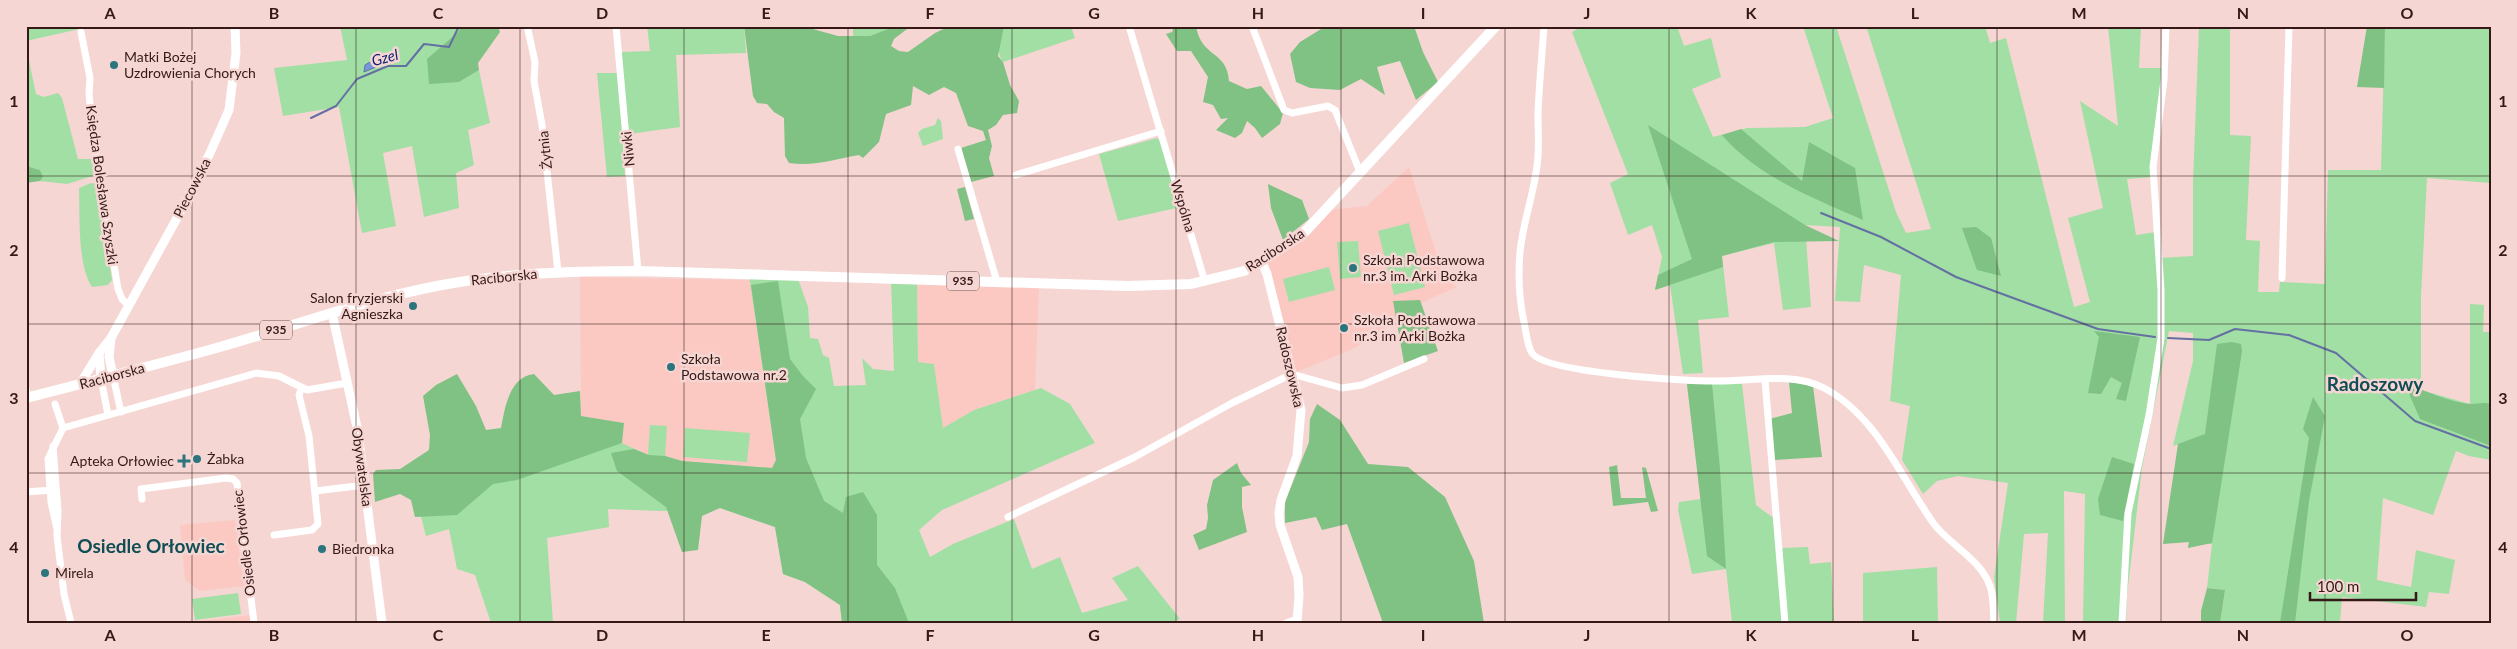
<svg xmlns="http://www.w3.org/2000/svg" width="2517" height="649" font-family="Lato,sans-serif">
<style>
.built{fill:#fbc8c2}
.green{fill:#a1dfa5}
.forest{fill:#7fc284}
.water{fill:#7896dd;stroke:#6470a1}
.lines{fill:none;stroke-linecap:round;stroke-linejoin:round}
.stream{stroke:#6470a1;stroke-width:2}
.minor{stroke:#fff;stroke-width:7}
.tertiary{stroke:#fff;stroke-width:9}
.primary{stroke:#fff;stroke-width:10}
.grid{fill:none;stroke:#341916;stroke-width:1;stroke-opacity:0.55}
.poi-dot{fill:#2c757d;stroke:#f6d6d3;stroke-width:2}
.labels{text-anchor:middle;stroke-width:5;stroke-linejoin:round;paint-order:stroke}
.shield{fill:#f6d6d3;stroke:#6e524f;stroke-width:1}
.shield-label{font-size:12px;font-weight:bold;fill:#341916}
.poi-label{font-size:14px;fill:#341916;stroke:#f6d6d3;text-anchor:start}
.street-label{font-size:14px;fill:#341916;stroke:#f6d6d3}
.water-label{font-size:15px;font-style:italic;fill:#0c2273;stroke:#f6d6d3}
.district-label{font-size:19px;font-weight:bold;fill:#104d54;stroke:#f6d6d3}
.neatline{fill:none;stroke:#341916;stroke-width:2}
.grid-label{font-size:16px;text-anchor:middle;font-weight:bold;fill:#341916}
</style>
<rect width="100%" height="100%" fill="#f6d6d3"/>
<g class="built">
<path d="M1409,167L1444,278L1457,287L1427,300L1355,348L1292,374L1262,262L1327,210L1367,206Z"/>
<path d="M580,277L750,280L776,460L772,468L682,461L665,456L649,455L622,443L624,423L581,416Z"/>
<path d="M917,280L1039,283L1035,390L974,410L943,428L934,364L918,362Z"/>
<path d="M235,520L244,586L200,591L185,580L180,525Z"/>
<path d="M251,615L252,623H192V622Z"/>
</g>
<g class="green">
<path d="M26,26H93L26,41Z"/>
<path d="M340,26H462L453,39L459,82L479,70L490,123L468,130L474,165L456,173L459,208L424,217L412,146L383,153L396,226L362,233L339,107L283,116L274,68L347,60Z"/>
<path d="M647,26H744L746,53L676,55L680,127L622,135L625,176L607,177L597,73H618L622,52L650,51Z"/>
<path d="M853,26H892V29L870,36H853Z"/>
<path d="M1004,26H1071L1075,38L1003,62C995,51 1000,38 1004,26Z"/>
<path d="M1583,26H1677L1684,46L1711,38L1721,77L1692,89L1713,137L1747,128L1805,127L1833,118L1803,26H1836L1896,212L1906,233L1931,229L1866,26H1985L1990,43L2006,38L2074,307L2090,302L2068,218L2103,208L2080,101L2118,126L2108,26H2141L2139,68H2164L2153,177L2127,179L2136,235L2156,232L2159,258L2193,256V183L2199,26H2230V135L2251,136L2246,240L2260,241L2258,292H2279L2280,282L2325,284L2328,170H2381L2385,26H2491V183L2427,178L2421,297V390L2470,404V304L2484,305L2483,332H2491V460L2469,456L2456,451L2433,515L2383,498L2377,580L2411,587L2416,550L2455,560L2449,594L2429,592L2426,607L2342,597L2340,623H2220L2225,590L2207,588L2212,544L2201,543L2188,548L2205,435L2173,446L2193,361V333L2169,331L2142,468L2127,595L2126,623H2083L2085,494L2064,491L2065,623H2043L2048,533L2024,534L2016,623H2000L1994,577L2008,483L1958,476L1937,481L1923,494L1902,460L1910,406L1890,401L1901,275L1864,265L1860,302L1835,301L1840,227L1805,225L1811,307L1783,310L1774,243L1722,256L1729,317L1698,320L1703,373L1683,374L1670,285L1655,290L1662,257L1652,225L1628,235L1610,183L1628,174L1572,32Z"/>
<path d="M26,46L36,94L44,97L58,93L62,98L78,159H92L96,175L67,184L40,181L43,177L40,170L26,166Z"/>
<path d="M938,118L941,121L943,139L923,146L918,133L922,129L935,125Z"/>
<path d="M1157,138L1162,142L1181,207L1118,221L1099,154Z"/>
<path d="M91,183L96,184L100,197L112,280L108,285L92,287C77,264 80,215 79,188Z"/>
<path d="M1409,223L1425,287L1394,295L1378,231Z"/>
<path d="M1358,241L1361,277L1340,279L1337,242Z"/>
<path d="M1329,267L1335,290L1289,302L1283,279Z"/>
<path d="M749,275L797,276L808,307L810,338L818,339L823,355L829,358L834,386L866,385L862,358L873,369L894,371L891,279L917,280L918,362L934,364L943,428L974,410L1041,388L1070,404L1095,443L942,510L919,530L930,557L953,544L1014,519L1032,569L1060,557L1082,613L1128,600L1112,578L1138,566L1180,619L1170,623H842L840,605L805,582L783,574L775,527L720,508L661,511L608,509L609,527L547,538L553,623H491L475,575L457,569L449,529L426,536L412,482L622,443L648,455L650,425L667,426L665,456L682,461L772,468L776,460Z"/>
<path d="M1687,384H1742L1756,505L1772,517L1778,513L1782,548L1808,547L1810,564L1831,562L1834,623H1732L1726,569L1692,574L1678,510L1679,502L1701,499Z"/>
<path d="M685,428L750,433L747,462L683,457Z"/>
<path d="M1937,567L1938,623H1863V573Z"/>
<path d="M238,593L241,614L195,620L192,599Z"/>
</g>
<g class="forest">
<path d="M462,26H498L500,32L478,63L479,70L459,82L429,84L427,59L457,33Z"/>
<path d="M744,26H802L838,36H870L896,26H911L894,39L891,46L899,51L908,52L935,33L950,26H1004L998,56L1003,62L1010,85L1019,101L1017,113L1003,115L996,125L988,130L992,146L989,158L994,176L971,182L961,148L986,140L983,131L968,126L956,93L944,87L929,95L913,86L911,105L886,114L879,142L863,158L859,155C835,159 814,167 789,163L785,156L784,118L774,112L767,104L757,103L753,96Z"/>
<path d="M1174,26H1196C1201,58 1227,50 1229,81L1247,89L1261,86L1283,113L1280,124L1262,138L1255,128L1247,121L1242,133L1235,138L1216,130L1228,118L1221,119L1213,105L1203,102L1208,77L1191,51H1177L1166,34L1172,32Z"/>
<path d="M1326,26H1414L1423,52L1438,82L1416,100L1400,61L1377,67L1385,95L1361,79L1340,90L1310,88L1296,82L1290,54L1300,42Z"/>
<path d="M2367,26H2385L2384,88L2357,87Z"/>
<path d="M1648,125L1805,225L1839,241L1774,242L1722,256L1723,267L1655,290L1658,275L1692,259Z"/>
<path d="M1741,129L1802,181L1809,142L1855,168L1863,220C1813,198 1758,177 1722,135Z"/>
<path d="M26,166L40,170L43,177L40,181L26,183Z"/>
<path d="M1268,184L1302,200L1309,219L1283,240L1271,208Z"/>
<path d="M965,187L974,219L965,221L957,189Z"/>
<path d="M1976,227L1991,238L2001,276L1977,270L1962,228Z"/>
<path d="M778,281L790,359L803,376L816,389L800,419L806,458L824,501L843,513L846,497L863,492L877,515V565L895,588L909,623H842L840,605L805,582L783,574L775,527L720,508L702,516L698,550L682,552L666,507L617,471L611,453L634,449L649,455L665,456L682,461L772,468L776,460L751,285Z"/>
<path d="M1420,300L1438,351L1404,363L1393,301Z"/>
<path d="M2094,331L2140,337L2126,401L2116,399L2122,383L2111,377L2101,394L2088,393L2099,337Z"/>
<path d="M2232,342L2241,344L2242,351L2212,543L2188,548L2189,542L2163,544L2178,444L2205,434L2217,344Z"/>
<path d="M457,374L476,406L486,430L501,428C505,408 509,377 534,374L554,395L580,391L581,416L624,423L622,443L517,480L493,484L457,515L415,517L411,500L400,494L375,502L373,474L376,470L400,469L429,450L430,435L423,396L436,385Z"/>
<path d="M1789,382L1813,386L1822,457L1774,460L1769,419L1792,413Z"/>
<path d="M2404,382C2419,389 2455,404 2471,404C2479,404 2483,402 2491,404V446L2420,419Z"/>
<path d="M1687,384H1712L1720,469L1726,569L1707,556Z"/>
<path d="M2313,397L2325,416L2309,501L2295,623H2280L2309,438L2303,429Z"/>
<path d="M1317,404L1340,420L1368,464L1408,467L1445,497L1474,561L1484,623H1383L1347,524L1322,530L1316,517L1285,523V502L1309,442L1310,419Z"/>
<path d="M2112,457L2134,464L2123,521L2100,515L2098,499Z"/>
<path d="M1237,463L1241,473L1251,485L1242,487V507L1247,532L1199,550L1193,535L1206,529L1208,518L1207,505L1213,480Z"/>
<path d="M1617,465L1621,498H1646L1642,467L1646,468L1658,511L1651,512L1648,502L1613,506L1609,467Z"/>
<path d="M2207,588L2225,590L2220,623H2201V611Z"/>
</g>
<path class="water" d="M384,60L386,63L364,72L365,65L372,61Z"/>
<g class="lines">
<g class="stream">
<path d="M311,118L336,106L357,79L388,66H406L424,44L449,47L459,26"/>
<path d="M1821,213L1881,237L1956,277L2098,329L2155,337"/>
<path d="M2168,338L2209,340L2235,329L2289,335L2336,353L2415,421L2491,449"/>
</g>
<g class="minor">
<path d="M616,26L638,271"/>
<path d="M1129,26L1205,282"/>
<path d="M1252,26L1284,110L1292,113L1328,106L1335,110L1360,172"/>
<path d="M1544,26C1542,56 1539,85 1538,114C1538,128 1539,142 1538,156C1536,189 1523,220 1520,252C1518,276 1519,299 1524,322C1526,332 1527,345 1532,353C1545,373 1686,381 1714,381C1750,382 1791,371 1824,388C1877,416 1901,478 1934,524C1950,545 1981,560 1990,586C1994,597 1993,611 1994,623"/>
<path d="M528,30L535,62L534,81L542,125L558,272"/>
<path d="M81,32L90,78L89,94L96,159L118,289L122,299L128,305"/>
<path d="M958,149L997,282"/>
<path d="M1016,175L1161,131"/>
<path d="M2282,278L2289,26"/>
<path d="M113,376L121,412"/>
<path d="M101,379L108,415"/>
<path d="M1765,380L1785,623"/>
<path d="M26,389L28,397"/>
<path d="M55,404L63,428"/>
<path d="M53,446L58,511L57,536L64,594L71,623"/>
<path d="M315,491L365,485"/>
<path d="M26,492L53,490"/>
<path d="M142,499L141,489L226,478L233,479L237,483L254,623"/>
<path d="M1008,517L1133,458L1232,403L1292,374L1342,388L1362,385L1424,359"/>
<path d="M57,529L51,502L48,459L63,428L256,373L279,376L307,390L347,383"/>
<path d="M274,535L312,530L318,524L309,436L299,395L302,387"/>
<path d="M1286,623L1297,619"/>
<path d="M2122,623L2128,513L2149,415L2161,338V290L2153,167L2164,80L2166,26"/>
</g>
<g class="tertiary">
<path d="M1262,262L1267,274L1301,410L1297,456L1281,500L1279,513L1280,525L1298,577L1299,595L1297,623"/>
<path d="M332,313L358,432L382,623"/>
<path d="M111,338L109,357L113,376"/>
<path d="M101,379L99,353L111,338L177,218L210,153L229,110L236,53L235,26"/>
<path d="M80,384L99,353"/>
</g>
<path class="primary" d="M26,398C91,381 156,365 220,347C294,326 367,299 442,285C507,273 572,271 638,271L1128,286L1191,284L1244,271L1301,236L1496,26"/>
</g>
<path class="grid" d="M192,26V623M356,26V623M520,26V623M684,26V623M848,26V623M1012,26V623M1176,26V623M1341,26V623M1505,26V623M1669,26V623M1833,26V623M1997,26V623M2161,26V623M2325,26V623M26,176H2491M26,324H2491M26,473H2491"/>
<g class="poi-dot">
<circle cx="114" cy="65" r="5"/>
<circle cx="1353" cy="268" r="5"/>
<circle cx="413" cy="306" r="5"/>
<circle cx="1344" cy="328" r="5"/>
<circle cx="671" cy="367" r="5"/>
<circle cx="197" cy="459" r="5"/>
<path d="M181.5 453.5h5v5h5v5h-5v5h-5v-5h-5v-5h5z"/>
<circle cx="322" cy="549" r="5"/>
<circle cx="45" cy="573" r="5"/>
</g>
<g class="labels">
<g class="shield">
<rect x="947" y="271.5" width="32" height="19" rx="4"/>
<rect x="260" y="320.5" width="32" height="19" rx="4"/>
</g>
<g class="shield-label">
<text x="963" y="285">935</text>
<text x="276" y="334">935</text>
</g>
<g class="poi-label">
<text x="124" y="62">Matki Bożej<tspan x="124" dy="16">Uzdrowienia Chorych</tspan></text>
<text x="1363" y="265">Szkoła Podstawowa<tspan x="1363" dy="16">nr.3 im. Arki Bożka</tspan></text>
<text x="403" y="303" text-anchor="end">Salon fryzjerski<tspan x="403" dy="16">Agnieszka</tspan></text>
<text x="1354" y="325">Szkoła Podstawowa<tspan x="1354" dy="16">nr.3 im Arki Bożka</tspan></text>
<text x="681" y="364">Szkoła<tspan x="681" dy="16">Podstawowa nr.2</tspan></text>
<text x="207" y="464">Żabka</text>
<text x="174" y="466" text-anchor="end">Apteka Orłowiec</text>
<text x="332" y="554">Biedronka</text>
<text x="55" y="578">Mirela</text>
</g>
<g class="street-label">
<text transform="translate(628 149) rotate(-96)" y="5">Niwki</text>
<text transform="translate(545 150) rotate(-96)" y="5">Żytnia</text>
<text transform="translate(102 185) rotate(82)" y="5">Księdza Bolesława Szyszki</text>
<text transform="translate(192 188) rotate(-63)" y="5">Piecowska</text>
<text transform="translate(1183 206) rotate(73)" y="5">Wspólna</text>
<text transform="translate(1275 250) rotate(-33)" y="5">Raciborska</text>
<text transform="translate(504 277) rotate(-6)" y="5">Raciborska</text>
<text transform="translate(1290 367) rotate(77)" y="5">Radoszowska</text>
<text transform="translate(112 376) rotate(-15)" y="5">Raciborska</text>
<text transform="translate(362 467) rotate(82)" y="5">Obywatelska</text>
<text transform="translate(244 543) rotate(-97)" y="5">Osiedle Orłowiec</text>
</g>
<g class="water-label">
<text transform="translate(385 58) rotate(-15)" y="5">Gzel</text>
</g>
<g class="district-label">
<text x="2375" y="391">Radoszowy</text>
<text x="151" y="553">Osiedle Orłowiec</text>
</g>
</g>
<rect width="2517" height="649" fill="none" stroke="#f6d6d3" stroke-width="55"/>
<path d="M2310 592v8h106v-8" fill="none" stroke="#341916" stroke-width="2.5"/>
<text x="2317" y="592" font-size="15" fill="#341916" stroke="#f6d6d3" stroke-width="4" paint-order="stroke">100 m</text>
<rect x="28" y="28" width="2462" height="594" class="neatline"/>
<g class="grid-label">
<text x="110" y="19">A</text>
<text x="274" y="19">B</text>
<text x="438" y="19">C</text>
<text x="602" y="19">D</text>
<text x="766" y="19">E</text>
<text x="930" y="19">F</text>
<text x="1094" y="19">G</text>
<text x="1258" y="19">H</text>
<text x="1423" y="19">I</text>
<text x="1587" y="19">J</text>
<text x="1751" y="19">K</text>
<text x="1915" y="19">L</text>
<text x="2079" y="19">M</text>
<text x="2243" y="19">N</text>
<text x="2407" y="19">O</text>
<text x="14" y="107">1</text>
<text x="2503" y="107">1</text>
<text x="14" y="256">2</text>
<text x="2503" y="256">2</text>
<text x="14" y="404">3</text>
<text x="2503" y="404">3</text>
<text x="14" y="553">4</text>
<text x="2503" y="553">4</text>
<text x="110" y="641">A</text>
<text x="274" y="641">B</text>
<text x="438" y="641">C</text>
<text x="602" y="641">D</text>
<text x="766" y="641">E</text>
<text x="930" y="641">F</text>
<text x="1094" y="641">G</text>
<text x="1258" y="641">H</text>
<text x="1423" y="641">I</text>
<text x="1587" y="641">J</text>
<text x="1751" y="641">K</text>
<text x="1915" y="641">L</text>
<text x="2079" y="641">M</text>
<text x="2243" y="641">N</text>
<text x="2407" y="641">O</text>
</g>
</svg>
